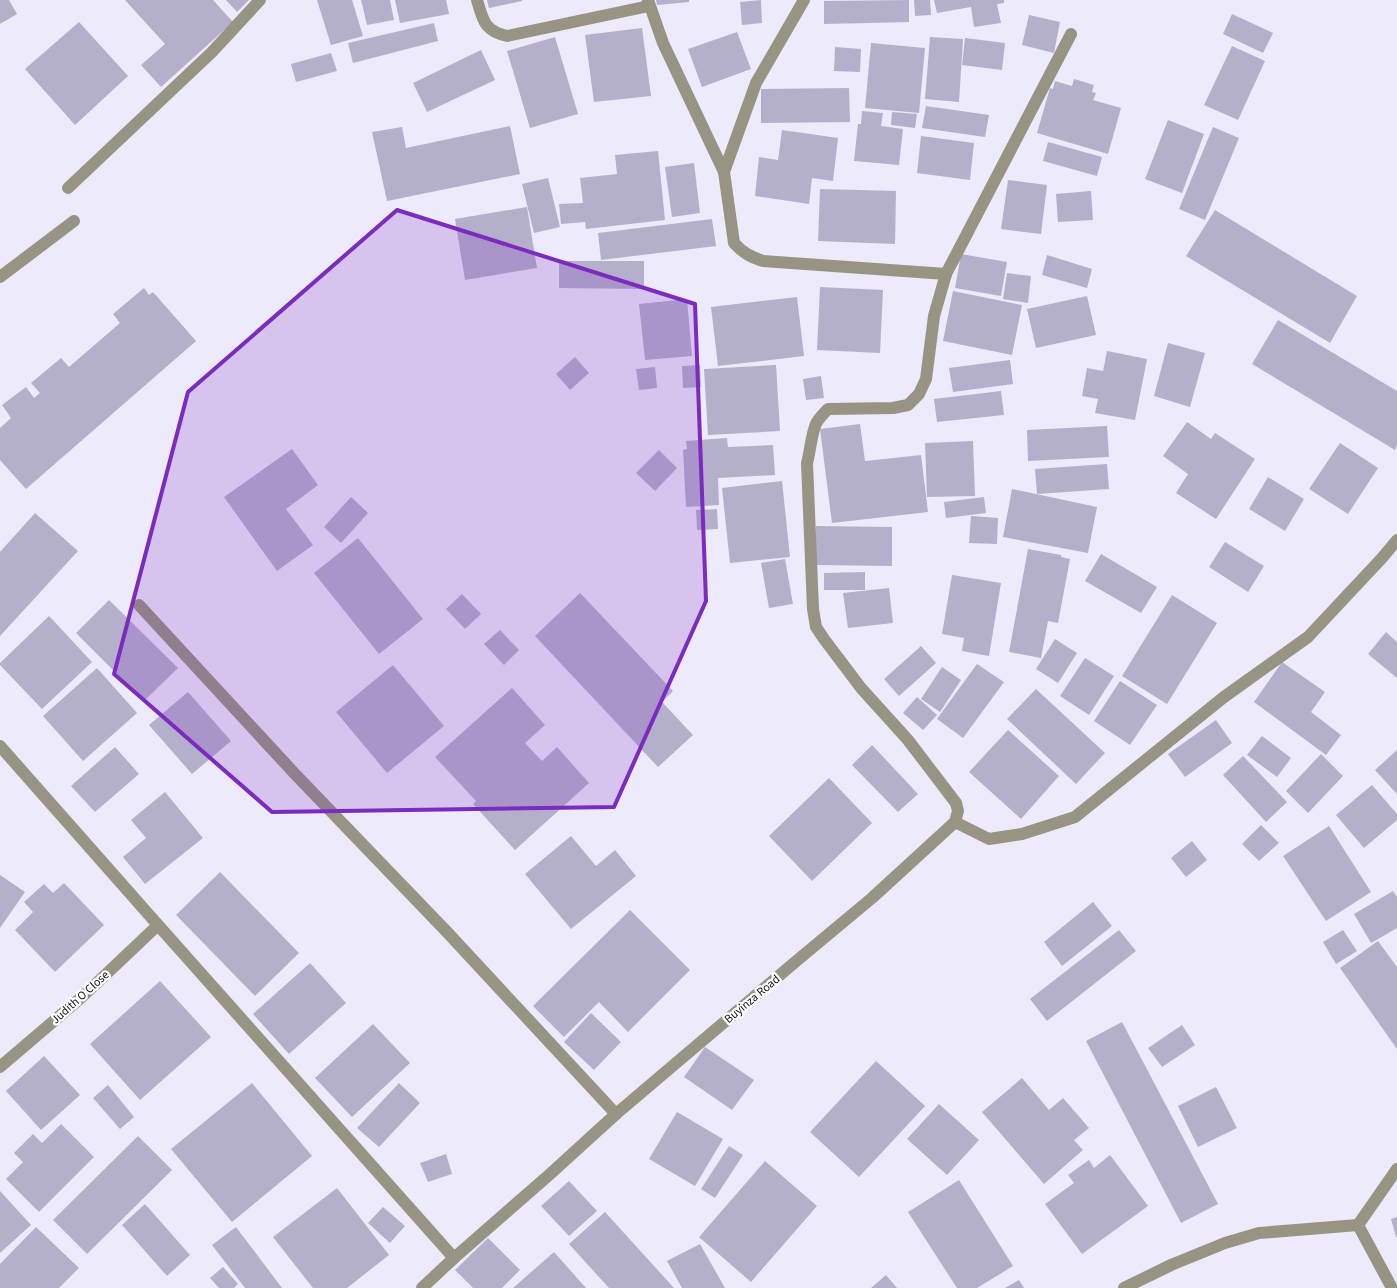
<svg xmlns="http://www.w3.org/2000/svg" width="1397" height="1288" font-family="'Source Sans 3',sans-serif">
<style>
.building{fill:#b4b0cc}
.lines{fill:none;stroke-linecap:round;stroke-linejoin:round}
.lane{stroke:#989483;stroke-width:12}
.street{stroke:#989483;stroke-width:12}
.marked{fill:#7b2cbf;fill-opacity:0.2;stroke:#7b2cbf;stroke-width:4;stroke-linejoin:round}
.labels{text-anchor:middle;stroke-width:4.5;stroke-linejoin:round;paint-order:stroke}
.street-label{font-size:12px;fill:#13111b;stroke:#fff}
</style>
<rect width="100%" height="100%" fill="#edeafc"/>
<g class="building">
<path d="M0,0H9L17,14L0,24Z"/>
<path d="M125,0H213L233,22L161,87L141,65L165,44Z"/>
<path d="M226,0H249L237,12Z"/>
<path d="M317,0H352L363,36L331,45Z"/>
<path d="M361,0H390L394,20L367,25Z"/>
<path d="M395,0H446L449,14L400,23Z"/>
<path d="M487,0H522V1L489,8Z"/>
<path d="M656,0H689V2L657,5Z"/>
<path d="M761,0L762,23L742,25L740,2Z"/>
<path d="M909,0V22L824,24V1Z"/>
<path d="M914,0H930L931,15L915,16Z"/>
<path d="M934,0H1004V3L997,4L1001,23L974,27L971,7L937,13Z"/>
<path d="M1232,14L1273,33L1263,53L1223,34Z"/>
<path d="M1029,15L1060,22L1054,53L1022,45Z"/>
<path d="M79,22L128,76L75,125L25,69Z"/>
<path d="M434,23L438,41L353,63L348,43Z"/>
<path d="M642,28L651,96L594,102L585,35Z"/>
<path d="M737,32L751,69L702,87L688,49Z"/>
<path d="M555,37L578,114L530,128L507,51Z"/>
<path d="M930,37L963,39L959,102L925,99Z"/>
<path d="M965,38L1005,43L1002,70L962,65Z"/>
<path d="M871,43L925,48L919,113L865,108Z"/>
<path d="M1232,46L1265,61L1238,120L1204,105Z"/>
<path d="M835,47L861,49L860,72L834,71Z"/>
<path d="M481,50L495,80L427,112L413,83Z"/>
<path d="M331,53L337,71L296,82L291,64Z"/>
<path d="M1074,79L1094,85L1092,92L1096,93L1093,100L1121,108L1108,154L1037,133L1050,88L1053,89L1055,81L1072,86Z"/>
<path d="M849,88L850,122L761,123V89Z"/>
<path d="M926,106L989,115L985,137L922,128Z"/>
<path d="M862,111L883,113L881,126L903,129L899,165L854,161L858,124H861Z"/>
<path d="M892,112L917,114L915,128L891,125Z"/>
<path d="M1168,120L1204,134L1182,193L1145,179Z"/>
<path d="M510,126L520,174L387,201L372,132L402,127L406,148Z"/>
<path d="M1213,127L1239,138L1205,220L1179,209Z"/>
<path d="M782,130L838,138L833,181L812,178L809,204L755,196L759,157L778,160Z"/>
<path d="M921,136L974,143L970,180L917,173Z"/>
<path d="M1048,142L1102,157L1097,176L1043,161Z"/>
<path d="M658,151L665,220L586,229L585,222L561,224L559,204L583,203L580,178L617,174L615,155Z"/>
<path d="M694,163L700,213L672,217L665,167Z"/>
<path d="M548,178L560,227L534,233L522,184Z"/>
<path d="M1008,180L1047,185L1041,234L1001,229Z"/>
<path d="M820,189L896,191L895,244L818,241Z"/>
<path d="M1091,191L1093,220L1058,222L1056,194Z"/>
<path d="M527,207L537,268L465,280L455,219Z"/>
<path d="M1215,210L1357,296L1330,343L1186,256Z"/>
<path d="M712,219L716,246L601,260L598,233Z"/>
<path d="M961,254L1007,262L1001,296L955,288Z"/>
<path d="M1047,255L1092,269L1087,288L1042,275Z"/>
<path d="M559,261H644V289L559,288Z"/>
<path d="M1007,273L1031,276L1028,303L1003,299Z"/>
<path d="M820,287L883,290L880,353L817,350Z"/>
<path d="M144,288L149,295L153,292L196,341L26,489L0,460V428L11,418L2,405L26,387L34,398L40,393L31,383L61,358L69,367L120,323L113,314Z"/>
<path d="M953,291L1022,305L1012,355L943,341Z"/>
<path d="M1087,296L1096,335L1036,348L1027,309Z"/>
<path d="M797,297L804,356L718,366L711,307Z"/>
<path d="M687,299L692,356L645,360L639,304Z"/>
<path d="M1278,320L1397,391V445L1395,450L1252,364Z"/>
<path d="M1168,343L1205,353L1190,407L1154,396Z"/>
<path d="M1107,351L1147,359L1135,420L1095,413L1098,399L1082,396L1087,368L1103,371Z"/>
<path d="M575,357L589,373L570,390L556,374Z"/>
<path d="M1010,360L1013,384L953,392L949,368Z"/>
<path d="M700,365L701,387L683,388L682,366Z"/>
<path d="M776,365L780,431L708,435L704,369Z"/>
<path d="M655,367L657,388L639,390L636,369Z"/>
<path d="M821,376L824,398L806,400L803,379Z"/>
<path d="M1001,391L1004,415L937,422L934,399Z"/>
<path d="M1187,422L1211,439L1215,433L1255,459L1216,519L1176,493L1188,474L1163,456Z"/>
<path d="M860,424L865,461L921,455L928,512L832,523L820,429Z"/>
<path d="M1107,426L1109,457L1028,461L1027,430Z"/>
<path d="M727,438L728,447L773,445L775,475L718,478L719,505L686,507L683,450L687,449L686,441Z"/>
<path d="M973,441L975,496L927,497L925,443Z"/>
<path d="M1340,443L1378,468L1348,514L1309,489Z"/>
<path d="M292,449L318,485L286,509L313,545L277,571L224,497Z"/>
<path d="M659,450L677,468L655,491L636,473Z"/>
<path d="M1107,464L1109,489L1037,494L1035,469Z"/>
<path d="M1268,477L1304,499L1285,531L1249,509Z"/>
<path d="M782,481L790,557L730,563L722,488Z"/>
<path d="M1012,489L1097,507L1088,553L1003,537Z"/>
<path d="M351,497L368,513L341,543L324,527Z"/>
<path d="M984,497L986,513L946,518L944,502Z"/>
<path d="M717,509L718,529L697,530L696,510Z"/>
<path d="M35,513L78,551L0,636V552Z"/>
<path d="M971,516L998,518L997,544L969,543Z"/>
<path d="M816,526L892,527V566L815,565Z"/>
<path d="M358,538L423,619L379,654L314,573Z"/>
<path d="M1225,542L1264,566L1248,592L1209,567Z"/>
<path d="M1028,549L1061,555V557L1070,559L1058,623L1048,621L1041,658L1009,652Z"/>
<path d="M1101,554L1157,587L1141,613L1085,581Z"/>
<path d="M785,559L793,604L769,608L761,563Z"/>
<path d="M865,572V590H824V573Z"/>
<path d="M952,575L1001,583L989,656L962,651L964,638L942,634Z"/>
<path d="M889,588L893,623L848,628L843,593Z"/>
<path d="M580,593L673,691L662,702L693,735L658,767L535,636Z"/>
<path d="M462,594L481,614L465,629L446,609Z"/>
<path d="M1172,595L1217,623L1167,704L1122,676Z"/>
<path d="M109,600L178,668L144,701L76,633Z"/>
<path d="M49,616L92,662L42,709L0,665V663Z"/>
<path d="M500,630L519,650L504,665L484,644Z"/>
<path d="M1386,632L1397,642V678L1368,654Z"/>
<path d="M1055,639L1077,653L1058,683L1036,669Z"/>
<path d="M921,646L936,663L899,696L884,679Z"/>
<path d="M1085,658L1114,676L1089,715L1060,696Z"/>
<path d="M1282,662L1325,692L1311,712L1341,735L1326,755L1254,702Z"/>
<path d="M977,664L1004,682L963,738L937,719Z"/>
<path d="M393,665L444,726L387,773L336,712Z"/>
<path d="M942,667L961,680L940,712L921,699Z"/>
<path d="M97,668L137,713L83,761L43,716Z"/>
<path d="M1120,681L1157,705L1130,745L1094,721Z"/>
<path d="M512,688L545,725L525,743L542,761L557,747L589,783L515,850L473,804L476,801L435,757Z"/>
<path d="M1036,689L1105,753L1076,784L1007,719Z"/>
<path d="M188,692L231,741L192,774L149,725Z"/>
<path d="M917,697L937,715L923,730L903,713Z"/>
<path d="M1216,720L1232,743L1185,777L1168,754Z"/>
<path d="M1008,730L1059,776L1021,819L969,772Z"/>
<path d="M1262,736L1291,758L1277,777L1247,755Z"/>
<path d="M872,745L918,794L898,812L852,765Z"/>
<path d="M115,747L139,774L95,812L71,786Z"/>
<path d="M1397,750V794L1375,770Z"/>
<path d="M1321,754L1343,776L1308,813L1286,791Z"/>
<path d="M1243,756L1287,802L1266,822L1223,775Z"/>
<path d="M829,778L872,823L812,881L769,836Z"/>
<path d="M1372,785L1397,814V820L1364,848L1336,815Z"/>
<path d="M165,792L203,838L145,884L123,857L146,838L131,820Z"/>
<path d="M1261,825L1279,843L1259,861L1242,844Z"/>
<path d="M1329,826L1371,892L1326,921L1283,856Z"/>
<path d="M571,836L596,866L615,850L636,876L571,929L525,874Z"/>
<path d="M1192,841L1207,860L1186,877L1171,858Z"/>
<path d="M220,872L299,953L255,996L176,915Z"/>
<path d="M0,875L25,892L0,928Z"/>
<path d="M64,883L104,925L55,972L15,930L33,912L24,902L44,884L53,893Z"/>
<path d="M1393,891L1397,897V928L1371,943L1354,914Z"/>
<path d="M1093,902L1112,926L1062,966L1044,942Z"/>
<path d="M630,910L690,970L628,1032L599,1002L564,1037L533,1006Z"/>
<path d="M1119,930L1136,951L1047,1021L1030,999Z"/>
<path d="M1343,930L1357,951L1336,964L1323,942Z"/>
<path d="M1378,941L1397,967V1049L1340,968Z"/>
<path d="M310,963L346,1003L289,1054L253,1014Z"/>
<path d="M160,981L211,1037L140,1100L90,1044Z"/>
<path d="M591,1013L621,1042L594,1070L564,1042Z"/>
<path d="M1122,1022L1218,1204L1181,1223L1086,1041Z"/>
<path d="M373,1024L410,1063L352,1117L315,1078Z"/>
<path d="M1182,1025L1195,1045L1162,1067L1148,1048Z"/>
<path d="M705,1047L754,1080L732,1110L684,1077Z"/>
<path d="M44,1056L80,1095L41,1130L6,1091Z"/>
<path d="M876,1061L925,1106L859,1177L810,1132Z"/>
<path d="M1022,1078L1049,1110L1063,1098L1089,1128L1074,1140L1083,1150L1044,1184L982,1112Z"/>
<path d="M252,1083L312,1156L232,1222L171,1149Z"/>
<path d="M399,1083L420,1103L379,1147L357,1128Z"/>
<path d="M108,1085L134,1117L120,1129L93,1098Z"/>
<path d="M1216,1087L1237,1128L1198,1147L1178,1106Z"/>
<path d="M939,1104L979,1140L947,1175L907,1139Z"/>
<path d="M677,1112L723,1139L695,1186L649,1159Z"/>
<path d="M61,1124L94,1157L39,1212L6,1179L23,1162L14,1153L33,1134L42,1143Z"/>
<path d="M138,1136L172,1170L87,1254L53,1220Z"/>
<path d="M729,1146L743,1155L715,1198L701,1189Z"/>
<path d="M446,1154L452,1174L428,1182L420,1163Z"/>
<path d="M1110,1155L1148,1206L1082,1254L1045,1204L1074,1183L1068,1175L1089,1160L1094,1168Z"/>
<path d="M765,1161L817,1206L751,1282L699,1237Z"/>
<path d="M959,1180L1013,1266L977,1288H957L908,1212Z"/>
<path d="M569,1181L597,1211L569,1236L541,1206Z"/>
<path d="M337,1188L389,1255L347,1288H313L273,1237Z"/>
<path d="M0,1191L31,1225L0,1253Z"/>
<path d="M145,1204L190,1255L167,1276L122,1225Z"/>
<path d="M383,1207L405,1226L390,1243L368,1223Z"/>
<path d="M605,1212L674,1288H609L569,1244Z"/>
<path d="M1397,1217V1237H1396L1391,1219Z"/>
<path d="M36,1227L79,1268L59,1288H0V1264Z"/>
<path d="M236,1227L282,1288H245L212,1245Z"/>
<path d="M488,1238L520,1270L502,1288H473L455,1270Z"/>
<path d="M700,1244L725,1288H682L667,1261Z"/>
<path d="M554,1252L586,1288H513Z"/>
<path d="M223,1267L238,1284L234,1288H219L210,1278Z"/>
<path d="M886,1275L897,1288H871Z"/>
<path d="M1019,1280L1024,1288H1005Z"/>
</g>
<g class="lines">
<path class="lane" d="M0,277L74,221"/>
<g class="street">
<path d="M477,0C483,20 484,31 507,36L649,6"/>
<path d="M648,0L663,43L724,172L734,243C743,253 751,257 763,261L946,274"/>
<path d="M724,172L756,83L804,0"/>
<path d="M68,188L212,52L260,0"/>
<path d="M139,605L295,774L447,932L616,1114"/>
<path d="M0,746L158,925L454,1258"/>
<path d="M955,822L989,839L1022,834L1075,817L1224,697L1308,637L1382,558L1397,540"/>
<path d="M0,1067L83,996L158,925"/>
<path d="M1358,1225L1392,1288"/>
<path d="M1358,1225L1397,1169"/>
<path d="M422,1288L454,1258L549,1175L616,1114L794,963L872,898L955,822L958,811L956,803L908,740L861,688L824,639L816,627L813,609L807,463C810,453 812,429 817,422C820,417 824,413 828,409L893,408L908,405L919,394L926,379L934,316L946,274L1071,34"/>
<path d="M1124,1288L1171,1265L1225,1243L1259,1233L1358,1225"/>
</g>
</g>
<path class="marked" d="M397,210L695,304L706,601L614,807L272,812L114,674L188,392Z"/>
<g class="labels">
<g class="street-label">
<text transform="translate(80 997) rotate(-42)" y="4">Judith O Close</text>
<text transform="translate(752 999) rotate(-40)" y="4">Buyinza Road</text>
</g>
</g>
</svg>
